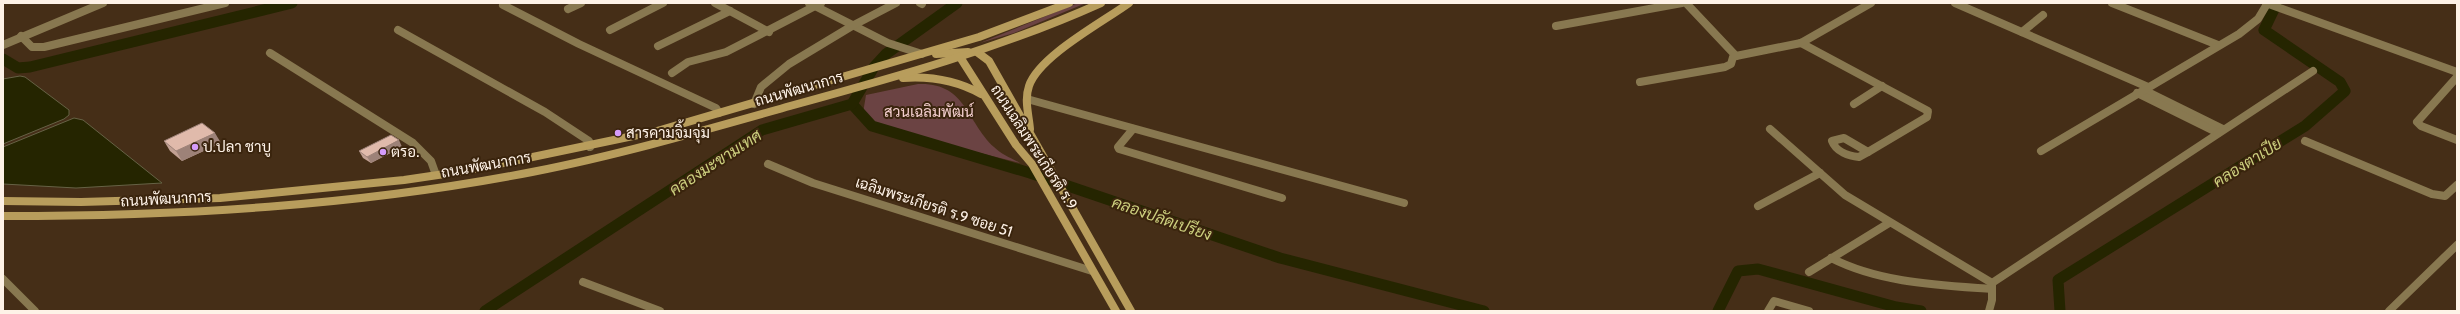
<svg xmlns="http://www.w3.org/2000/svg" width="2460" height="314" font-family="Cabin,Sarabun,sans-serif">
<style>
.green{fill:#6b4343}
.water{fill:#252500;stroke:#666245}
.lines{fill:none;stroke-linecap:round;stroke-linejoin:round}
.canal{stroke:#252500;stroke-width:11}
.street{stroke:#887850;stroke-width:8}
.secondary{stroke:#b89d5c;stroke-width:8}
.wall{fill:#c1a093}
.shaded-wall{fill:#9d8278}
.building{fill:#e0baab;stroke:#9d8278}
.poi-dot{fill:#d59cfb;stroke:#3a240d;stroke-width:1.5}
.labels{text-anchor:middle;stroke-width:4;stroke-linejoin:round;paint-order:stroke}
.street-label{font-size:15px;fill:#fef2e7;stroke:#3a240d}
.park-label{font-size:15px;fill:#f3cece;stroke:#3a240d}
.poi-label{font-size:15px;fill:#fef2e7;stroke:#3a240d;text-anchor:start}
.water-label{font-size:16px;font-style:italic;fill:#cccf7e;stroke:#3a240d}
</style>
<rect width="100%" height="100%" fill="#452e17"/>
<g class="green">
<path d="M1078,3H1086L1014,33L980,43Z"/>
<path d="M918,84C966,82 966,121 994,147C1001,154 1011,158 1020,163L889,130L870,121L863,113L866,95Z"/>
</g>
<g class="water">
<path d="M20,76L25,77L69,110V115L64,119L3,144V79Z"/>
<path d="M74,118L83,120L162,183L76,188L3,184V147Z"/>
</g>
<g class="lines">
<g class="canal">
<path d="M3,59L18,68L30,67L292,3"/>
<path d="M852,104L872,126L1030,173L1280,258L1484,311"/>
<path d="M485,311L762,130L852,104L874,67L886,54L957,3"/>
<path d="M1718,311L1738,271L1758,269L1896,307L1921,311"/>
<path d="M2060,311L2058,280L2305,126L2345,91L2340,82L2264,30L2277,3"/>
</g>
<g class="street">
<path d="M715,3L769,32"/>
<path d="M809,3L888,43L922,54"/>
<path d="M920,3L922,4"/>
<path d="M1686,3L1736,56"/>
<path d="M1955,3L2148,87"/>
<path d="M2112,3L2218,45"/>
<path d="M2266,3L2457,72"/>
<path d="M503,5L579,44L716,108L719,113"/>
<path d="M568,9L581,3"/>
<path d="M1556,26L1682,3"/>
<path d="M398,30L545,112L589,141L590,147"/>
<path d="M610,30L663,3"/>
<path d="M2022,32L2043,15"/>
<path d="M21,36L32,47H44L225,3"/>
<path d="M1801,43L1928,111L1927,117L1868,152"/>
<path d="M3,45L103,3"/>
<path d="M658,46L730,11"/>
<path d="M270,53L413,143L431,161L436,175"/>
<path d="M672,73L688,62L726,52L821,3"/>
<path d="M2457,77L2417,122L2421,126L2457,140"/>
<path d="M1640,82L1725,67L1731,64L1733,57L1736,56L1801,43L1871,3"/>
<path d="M2144,90L2223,129"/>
<path d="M2137,93L2218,133"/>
<path d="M1027,99L1404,203"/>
<path d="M754,104L761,87L789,64L852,26L896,3"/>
<path d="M1854,104L1882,86"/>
<path d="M1133,129L1118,147L1119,149L1282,198"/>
<path d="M1770,129L1845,195L1992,283"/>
<path d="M1844,138L1868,152L1859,157C1849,156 1836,152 1832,141Z"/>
<path d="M2305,141L2432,194L2445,196L2457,185"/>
<path d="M2041,151L2239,34L2258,19L2267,4"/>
<path d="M768,164L813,183L1092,271"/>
<path d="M1758,206L1820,173"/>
<path d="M1831,258C1880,283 1938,285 1992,289"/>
<path d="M1809,272L1889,223"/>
<path d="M3,279L35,311"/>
<path d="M583,282L660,311"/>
<path d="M1768,311L1774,301L1809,311"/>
<path d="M1989,311L1992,300V283L2313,71"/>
<path d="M2389,311L2457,245"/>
</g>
<g class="secondary">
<path d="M977,52L989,61L1131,311"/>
<path d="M936,54L968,52"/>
<path d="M960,57L1016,145L1032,164L1116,311"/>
<path d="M903,78C931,76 956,80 981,94"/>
<path d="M1030,129C1029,116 1024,100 1029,86C1039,56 1103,22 1129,3"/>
<path d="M3,201L81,202L220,198L404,180L465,171L657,131L979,37L1069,3"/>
<path d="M3,216C180,216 358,206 532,172C619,155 705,130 790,106C896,77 1001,48 1101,3"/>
</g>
</g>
<g class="wall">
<path d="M164,141L221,143L182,161L170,151Z"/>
<path d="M402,147L371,163L363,158L359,151Z"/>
</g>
<g class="shaded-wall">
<path d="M215,133L221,143L182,161L176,151Z"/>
<path d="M399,140L402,147L371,163L367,157Z"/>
</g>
<g class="building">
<path d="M202,123L215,133L176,151L164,141Z"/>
<path d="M391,135L399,140L367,157L359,151Z"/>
</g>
<g class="poi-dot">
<circle cx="618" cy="133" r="4"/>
<circle cx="195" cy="147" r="4"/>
<circle cx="383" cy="152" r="4"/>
</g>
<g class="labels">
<g class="street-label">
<text transform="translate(799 89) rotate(-16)" y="5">ถนนพัฒนาการ</text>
<text transform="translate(1034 147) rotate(57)" y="5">ถนนเฉลิมพระเกียรติ ร.9</text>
<text transform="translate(486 165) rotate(-10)" y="5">ถนนพัฒนาการ</text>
<text transform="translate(166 199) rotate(-3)" y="5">ถนนพัฒนาการ</text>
<text transform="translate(934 207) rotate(18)" y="5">เฉลิมพระเกียรติ ร.9 ซอย 51</text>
</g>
<g class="park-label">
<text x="929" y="117">สวนเฉลิมพัฒน์</text>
</g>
<g class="poi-label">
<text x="626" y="138">สารคามจิ้มจุ่ม</text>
<text x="203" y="152">ป.ปลา ชาบู</text>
<text x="391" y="157">ตรอ.</text>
</g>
<g class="water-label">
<text transform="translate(715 162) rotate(-33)" y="6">คลองมะขามเทศ</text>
<text transform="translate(2247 162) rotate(-32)" y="6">คลองตาเปีย</text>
<text transform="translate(1162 218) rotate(19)" y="6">คลองปลัดเปรียง</text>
</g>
</g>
<rect width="2460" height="314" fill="none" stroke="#fef2e7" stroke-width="8"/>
</svg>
